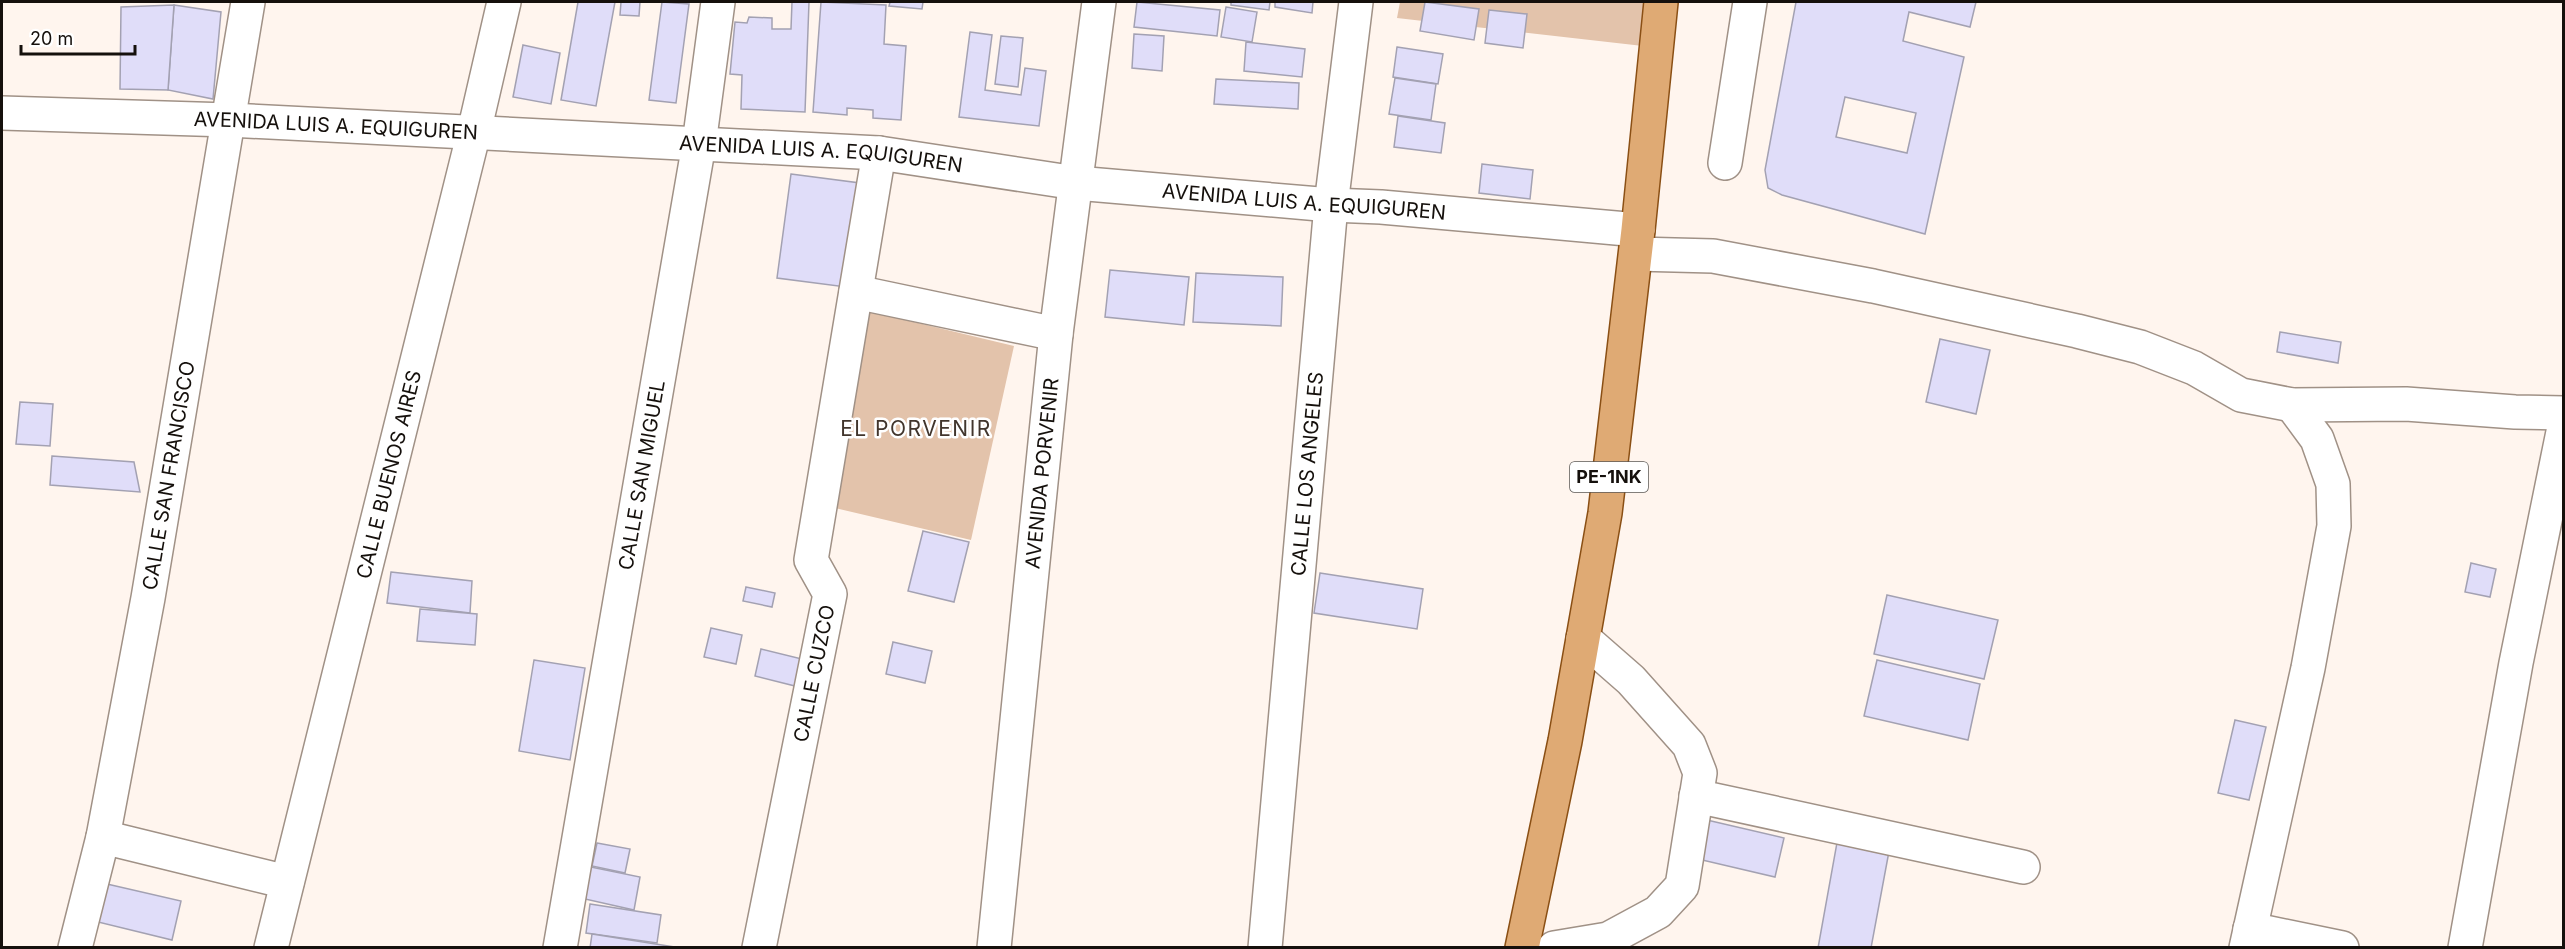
<svg xmlns="http://www.w3.org/2000/svg" width="2565" height="949" font-family="Inter,sans-serif">
<style>
.green{fill:#e3c3ab}
.building{fill:#e0ddf9;stroke:#a3a1b2;stroke-width:1.5;fill-rule:evenodd}
.lines{fill:none;stroke-linecap:round;stroke-linejoin:round}
.minor-casing{stroke:#a09186;stroke-width:36}
.major-casing{stroke:#8a4f14;stroke-width:36}
.minor{stroke:#fff;stroke-width:33}
.major{stroke:#dfaa74;stroke-width:33}
.labels{text-anchor:middle;stroke-width:5;stroke-linejoin:round;paint-order:stroke}
.shield{fill:#fff;stroke:#5b5855;stroke-width:1.5}
.shield-label{font-size:18px;font-weight:bold;fill:#15100c}
.street-label{font-size:20px;fill:#15100c;stroke:#fff}
.neighbourhood-label{font-size:21px;letter-spacing:1.5px;fill:#41352c;stroke:#fff}
</style>
<rect width="100%" height="100%" fill="#fff5ee"/>
<g class="green">
<path d="M1400,2H1645L1643,46L1397,18Z"/>
<path d="M868,311L1014,346L971,540L835,508Z"/>
</g>
<g class="building">
<path d="M578,2H615L596,106L561,100Z"/>
<path d="M621,2H640L639,16L620,15Z"/>
<path d="M662,2L689,4L676,103L649,100Z"/>
<path d="M792,2H809L805,112L741,109L742,75L730,74L735,22L747,23L749,17L772,18V29H791Z"/>
<path d="M821,2L886,5L884,44L906,46L901,120L873,118V110L847,108V115L813,112Z"/>
<path d="M890,2H923L922,9L889,6Z"/>
<path d="M1137,2L1220,10L1217,36L1134,27Z"/>
<path d="M1231,2H1270L1269,10L1231,5Z"/>
<path d="M1275,2H1313L1312,13L1275,7Z"/>
<path d="M1425,2L1479,9L1474,40L1420,31Z"/>
<path d="M1796,2H1976L1970,27L1909,12L1903,41L1964,57L1925,234L1782,195L1768,188L1765,170ZM1845,97L1916,113L1907,153L1836,137Z"/>
<path d="M174,5L221,12L213,99L168,90Z"/>
<path d="M174,5L168,90L120,89L121,7Z"/>
<path d="M1226,7L1257,12L1252,42L1221,37Z"/>
<path d="M1489,10L1527,14L1523,48L1485,43Z"/>
<path d="M970,32L992,35L985,90L1021,95L1025,68L1046,71L1039,126L959,117Z"/>
<path d="M1134,34L1164,36L1162,71L1132,68Z"/>
<path d="M1001,36L1023,38L1018,87L995,84Z"/>
<path d="M1246,42L1305,49L1302,77L1244,71Z"/>
<path d="M523,45L560,53L551,104L513,97Z"/>
<path d="M1397,47L1443,54L1438,84L1393,77Z"/>
<path d="M1395,78L1436,84L1431,120L1389,114Z"/>
<path d="M1216,79L1299,83L1298,109L1214,104Z"/>
<path d="M1398,116L1445,123L1441,153L1394,147Z"/>
<path d="M1482,164L1533,170L1530,199L1479,193Z"/>
<path d="M791,174L860,183L846,287L777,278Z"/>
<path d="M1110,270L1189,277L1184,325L1105,317Z"/>
<path d="M1196,273L1283,277L1281,326L1193,322Z"/>
<path d="M2280,332L2341,342L2338,363L2277,352Z"/>
<path d="M1940,339L1990,350L1976,414L1926,402Z"/>
<path d="M20,402L53,404L50,446L16,444Z"/>
<path d="M52,456L134,462L140,492L50,485Z"/>
<path d="M923,531L969,542L954,602L908,591Z"/>
<path d="M2471,563L2496,569L2490,597L2465,592Z"/>
<path d="M391,572L472,581L470,613L387,603Z"/>
<path d="M1320,573L1423,589L1417,629L1314,613Z"/>
<path d="M746,587L775,593L772,607L743,601Z"/>
<path d="M1887,595L1998,620L1984,679L1874,654Z"/>
<path d="M420,609L477,614L475,645L417,641Z"/>
<path d="M711,628L742,635L736,664L704,657Z"/>
<path d="M893,642L932,651L925,683L886,674Z"/>
<path d="M761,649L806,660L799,687L755,676Z"/>
<path d="M534,660L585,668L570,760L519,751Z"/>
<path d="M1877,660L1980,684L1968,740L1864,716Z"/>
<path d="M2235,720L2266,727L2249,800L2218,793Z"/>
<path d="M1694,817L1784,838L1775,877L1685,856Z"/>
<path d="M1838,837L1890,846L1871,948H1818Z"/>
<path d="M597,843L630,849L625,873L592,866Z"/>
<path d="M591,867L640,877L634,910L585,899Z"/>
<path d="M107,884L181,901L172,940L98,922Z"/>
<path d="M590,904L661,915L657,943L586,933Z"/>
<path d="M592,934L681,948H590Z"/>
</g>
<g class="lines">
<g class="minor-casing">
<g id="minor">
<path id="s1" d="M2,113L229,120L879,153L1076,183L1331,205L1381,207L1638,230"/>
<path d="M1725,163L1750,2"/>
<path d="M1636,254L1713,256L1873,286L2077,331L2140,347L2194,368L2241,395L2292,405L2406,404L2515,412L2564,413"/>
<path d="M856,292L1056,334"/>
<path d="M1696,796L2023,867"/>
<path d="M103,837L287,882"/>
<path d="M2250,929L2342,948"/>
<path id="s2" d="M75,948L103,837L148,598L248,2"/>
<path id="s3" d="M271,948L474,132L504,2"/>
<path id="s4" d="M560,948L699,144L718,2"/>
<path id="s5" d="M759,948L830,594L811,560L879,153"/>
<path id="s6" d="M994,948L1056,334L1099,2"/>
<path id="s7" d="M1265,948L1331,205L1356,2"/>
<path d="M1554,948L1608,939L1658,912L1682,886L1700,773L1689,745L1631,680L1583,638"/>
<path d="M2246,948L2308,668L2334,526L2333,484L2317,439L2292,405"/>
<path d="M2465,948L2516,663L2564,427"/>
</g>
</g>
<g class="major-casing">
<path id="major" d="M1522,948L1565,741L1605,513L1638,230L1661,2"/>
</g>
<use href="#minor" class="minor"/>
<use href="#major" class="major"/>
</g>
<g class="labels">
<rect class="shield" x="1570" y="462" width="78" height="30" rx="4.5"/>
<g class="shield-label">
<text x="1609" y="483">PE-1NK</text>
</g>
<g class="street-label">
<text dy="7" stroke="none"><textPath href="#s1" startOffset="334">AVENIDA LUIS A. EQUIGUREN</textPath></text>
<text dy="7" stroke="none"><textPath href="#s1" startOffset="820">AVENIDA LUIS A. EQUIGUREN</textPath></text>
<text dy="7" stroke="none"><textPath href="#s1" startOffset="1306">AVENIDA LUIS A. EQUIGUREN</textPath></text>
<text dy="7" stroke="none"><textPath href="#s6" startOffset="477">AVENIDA PORVENIR</textPath></text>
<text dy="7" stroke="none"><textPath href="#s7" startOffset="476">CALLE LOS ANGELES</textPath></text>
<text dy="7" stroke="none"><textPath href="#s3" startOffset="488">CALLE BUENOS AIRES</textPath></text>
<text dy="7" stroke="none"><textPath href="#s4" startOffset="480">CALLE SAN MIGUEL</textPath></text>
<text dy="7" stroke="none"><textPath href="#s2" startOffset="482">CALLE SAN FRANCISCO</textPath></text>
<text dy="7" stroke="none"><textPath href="#s5" startOffset="280">CALLE CUZCO</textPath></text>
</g>
<g class="neighbourhood-label">
<text x="916" y="436">EL PORVENIR</text>
</g>
</g>
<rect width="2565" height="949" fill="none" stroke="#15100c" stroke-width="6"/>
<path d="M21 45v9h114v-9" fill="none" stroke="#15100c" stroke-width="3"/>
<text x="30" y="45" font-size="18" fill="#15100c" stroke="#ffffff" stroke-width="4.5" paint-order="stroke">20 m</text>
</svg>
